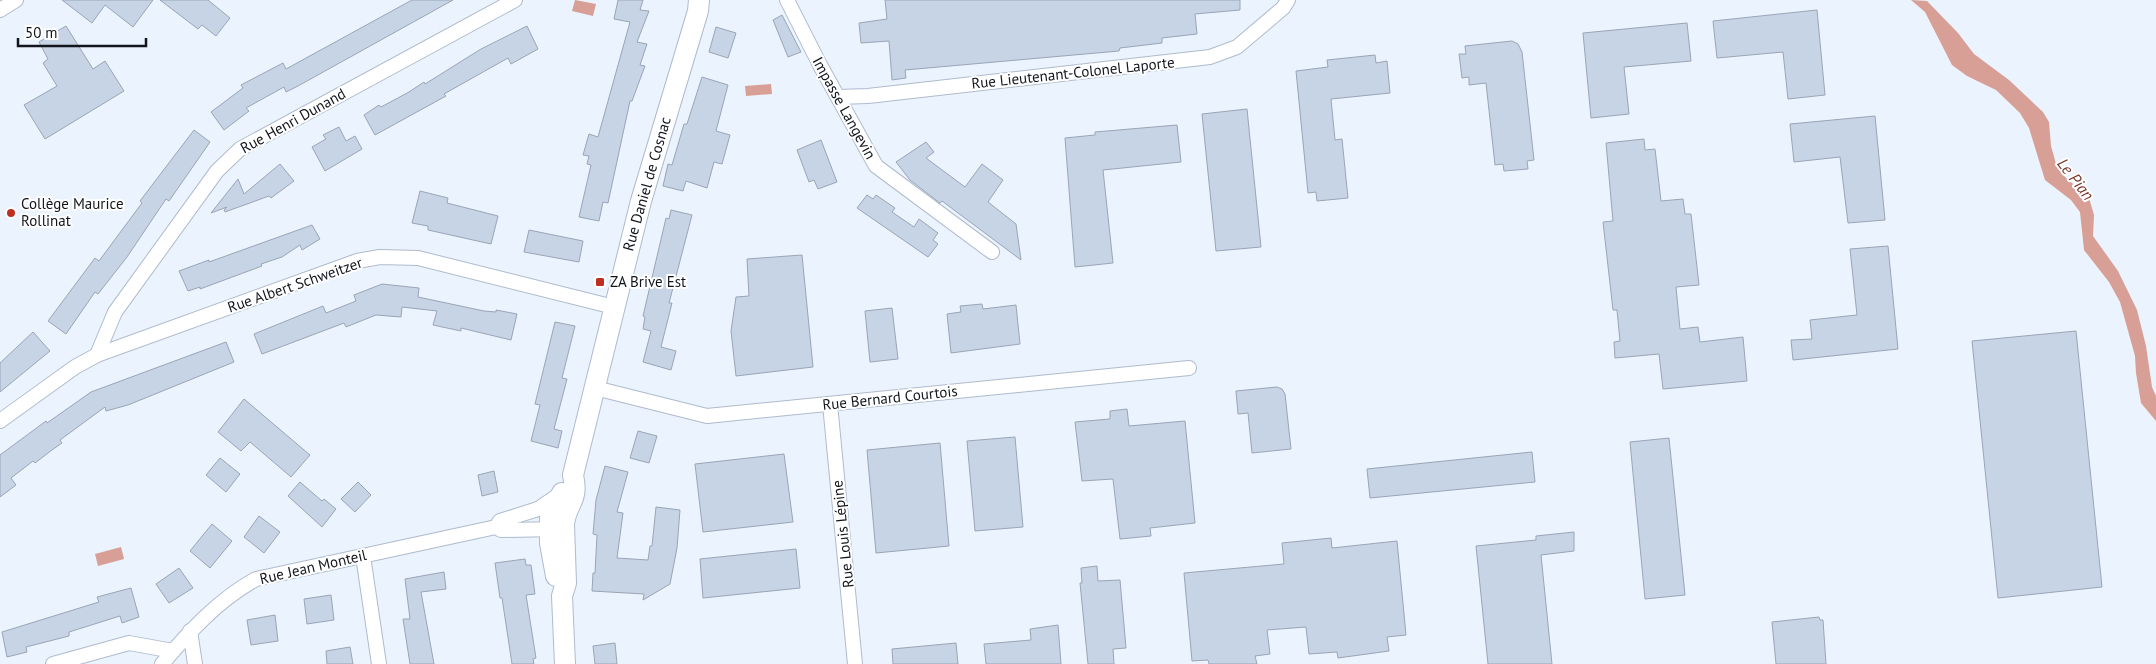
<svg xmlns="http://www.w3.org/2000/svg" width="2156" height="664" font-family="'PT Sans',sans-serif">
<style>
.water{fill:#d79f95}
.building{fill:#c7d4e6;stroke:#99a5b6}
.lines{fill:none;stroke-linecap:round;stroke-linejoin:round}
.street-casing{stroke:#afbbcd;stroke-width:16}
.secondary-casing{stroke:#afbbcd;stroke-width:22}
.street{stroke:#fff;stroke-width:14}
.secondary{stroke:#fff;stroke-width:20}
.poi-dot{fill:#bc2f21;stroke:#fff;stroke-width:2}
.labels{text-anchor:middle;stroke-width:4;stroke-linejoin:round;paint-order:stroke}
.street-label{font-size:15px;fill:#12161c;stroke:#fff}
.poi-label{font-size:15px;fill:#12161c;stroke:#fff;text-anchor:start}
.water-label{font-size:16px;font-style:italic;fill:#7c372d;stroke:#fff}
</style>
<rect width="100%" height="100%" fill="#ebf3fe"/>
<g class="water">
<path d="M575,0L596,4L593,16L572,11Z"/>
<path d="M1911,0L1927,1L1958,33L1974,54L2009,80L2043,112L2049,122L2051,146L2056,164L2064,176L2089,198L2094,215L2093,236L2118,271L2137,310L2146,346L2152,387L2156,396V421L2141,403L2136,373L2135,356L2120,302L2109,282L2084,250L2080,212L2071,200L2045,180L2029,128L2020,113L1996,90L1967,76L1952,65L1925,12Z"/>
<path d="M771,84L772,94L746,96L745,86Z"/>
<path d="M121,547L124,559L98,566L95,554Z"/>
</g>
<g class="building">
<path d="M62,0H153L133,27L105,5L92,23Z"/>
<path d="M160,0H208L230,18L216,36L202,25L198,29Z"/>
<path d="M412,0H453L298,86L286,92L284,87L246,108L249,111L224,130L211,112L243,88L241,85L283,63L286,69Z"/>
<path d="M618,0H643L640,10L649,11L637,42L647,44L640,65L645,66L632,101H630L608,203L603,202L599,221L579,217L591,165L587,164L589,156L583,155L589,134L598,137L630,22L614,19Z"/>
<path d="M885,0H1240V10L1195,14L1197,34L1162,38V43L1120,48L1119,51L905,70L906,78L892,80L889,41L861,43L859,23L887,19Z"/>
<path d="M1817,10L1825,95L1788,99L1783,52L1717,58L1713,21Z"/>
<path d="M782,15L801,52L788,57L773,20Z"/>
<path d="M1687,23L1691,61L1624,67L1629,114L1591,118L1583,33Z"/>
<path d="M66,26L93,69L105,61L124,91L45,139L24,105L57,86L43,63L48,59L39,42Z"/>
<path d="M527,26L538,49L511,64L508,58L444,94L446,96L375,135L364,115L379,105L381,107L409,92L424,82L425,84L481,49Z"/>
<path d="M716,27L736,33L728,58L709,52Z"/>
<path d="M1512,41L1518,44L1522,52L1534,160L1527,161L1528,169L1504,171L1503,164L1495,165L1486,83L1469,85V77L1462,78L1459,54H1466L1465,46Z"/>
<path d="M1375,55L1376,63L1387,61L1390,93L1331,99L1335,140L1342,139L1348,198L1317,201L1316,192L1308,193L1296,71L1328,67L1327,60Z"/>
<path d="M702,77L728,85L716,131L730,135L722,164L714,162L707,188L686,181L683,191L663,186L668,164L672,165L684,124H687Z"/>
<path d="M1247,109L1261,247L1216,251L1202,114Z"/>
<path d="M1875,116L1885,220L1848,223L1840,157L1794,162L1790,124Z"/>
<path d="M1177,125L1181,162L1103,170L1113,263L1075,267L1065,138L1095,135V132Z"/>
<path d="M339,127L346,141L355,136L362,149L325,171L312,147L326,139L323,135Z"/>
<path d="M194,130L210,142L169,201L166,199L127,257L98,294L95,292L66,334L48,321L95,258L99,261L142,203L140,201Z"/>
<path d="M1644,139L1645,150L1655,149L1661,201L1683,199L1685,214H1691L1699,285L1676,287L1680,329L1698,327L1700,342L1743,337L1747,381L1663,389L1659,354L1615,358L1614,342L1620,341L1617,310H1613L1603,222L1613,221L1606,143Z"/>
<path d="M821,140L837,182L818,189L814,180L809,182L797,150Z"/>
<path d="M926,142L934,152L926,158L965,187L982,164L1003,180L988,202L1016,224L1021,260L942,201L940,203L910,180L896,162Z"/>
<path d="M280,164L294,181L271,198L269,196L225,212L224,210L227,207L211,213L238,179L244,194Z"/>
<path d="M420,191L448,198L447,203L498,216L491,244L428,230V226L412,223Z"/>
<path d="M867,195L873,199L876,195L895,208L892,212L914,227L919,219L938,233L933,240L938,244L928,257L857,208Z"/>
<path d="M671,210L692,215L669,303H672L661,347L676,351L671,370L643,362L651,331L643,329L645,317L643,316L666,218L669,219Z"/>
<path d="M312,225L320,239L302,250L300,245L282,257L261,264L262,266L200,289V287L188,291L179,271L209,260V262Z"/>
<path d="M529,230L583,241L579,262L524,252Z"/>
<path d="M1888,246L1898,349L1793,360L1791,340L1812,339L1810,320L1857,315L1850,249Z"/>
<path d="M802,255L813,367L736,376L731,331L736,297L749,296L747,259Z"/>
<path d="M382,284L419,288L418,297L484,311L496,312V310L517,314L511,340L461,328V331L433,325L437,311L402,307L401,317L376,315L346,327L344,323L262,354L254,334L323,306L326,313L356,301L354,295Z"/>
<path d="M982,304L983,309L1016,305L1020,344L951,353L947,314L961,312L960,306Z"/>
<path d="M892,308L898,359L870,362L865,311Z"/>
<path d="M555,322L575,326L562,378L567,379L554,429L562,431L558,448L531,441L540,405L535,404Z"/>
<path d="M2076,331L2102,587L1998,598L1972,341Z"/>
<path d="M33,332L50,351L0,392V363Z"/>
<path d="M226,342L234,362L128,405L106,411L105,407L60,440L62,443L52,450L35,463L33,461L11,478L16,485L0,497V455L46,421L47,423L91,392Z"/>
<path d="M1277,387L1282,389L1285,394L1291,449L1252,453L1248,413L1238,414L1236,391Z"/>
<path d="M244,399L310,455L291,477L250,442L241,451L218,432Z"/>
<path d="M1127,409L1129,426L1185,421L1195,523L1150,528L1151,536L1120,539L1113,479L1082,481L1075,422L1110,419V411Z"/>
<path d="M638,431L657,436L649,463L630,458Z"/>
<path d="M1015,437L1023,527L975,531L967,441Z"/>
<path d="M1669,438L1685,595L1645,599L1630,442Z"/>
<path d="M940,443L949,546L876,553L867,450Z"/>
<path d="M1532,452L1535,482L1370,498L1367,469Z"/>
<path d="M784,454L793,522L703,532L695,464Z"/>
<path d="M220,458L240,474L226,492L206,475Z"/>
<path d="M605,466L628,472L617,512L623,513L617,558L648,560L650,546H652L656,507L680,510L677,548L670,584L643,600L644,594L592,591L593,573H595L597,535L593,534L596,500Z"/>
<path d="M494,471L498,492L482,496L478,475Z"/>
<path d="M300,482L322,501L324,499L336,509L322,527L288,496Z"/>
<path d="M358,482L371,495L355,512L341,499Z"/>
<path d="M259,516L280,532L264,553L244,537Z"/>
<path d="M212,524L232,541L210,568L190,551Z"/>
<path d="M1574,532V551L1541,555L1552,664H1488L1476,546L1536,540V536Z"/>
<path d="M1331,538L1332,548L1397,541L1406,635L1387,637L1389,651L1338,658L1337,652L1309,654L1306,627L1267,630L1270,654L1255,656L1257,664H1209L1208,660L1192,661L1184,573L1284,564L1282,543Z"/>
<path d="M796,549L800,588L703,598L700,559Z"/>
<path d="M525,559L526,565H531L535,594L526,595L536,658L533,659L534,664H512L502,598H500L495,563Z"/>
<path d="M1097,566L1098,581L1120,580L1126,648L1113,649L1114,664H1088L1080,583H1082L1081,568Z"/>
<path d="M179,568L193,588L169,603L156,584Z"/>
<path d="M444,572L446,589L421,592L434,664H410L403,619H410L405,579Z"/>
<path d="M131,588L139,617L122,623L120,616L69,632V636L26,647L27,652L7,657L2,632L99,602L97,597Z"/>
<path d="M331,595L334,620L307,624L304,599Z"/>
<path d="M275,615L278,641L251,645L247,620Z"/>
<path d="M1819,617L1820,620H1823L1826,664H1776L1772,622Z"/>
<path d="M1058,625L1061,664H986L984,644L1031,640L1030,629Z"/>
<path d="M615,643L617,664H595L593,646Z"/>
<path d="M956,643L958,664H893L892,649Z"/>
<path d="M350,647L353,664H327L326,651Z"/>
</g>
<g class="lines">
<g class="street-casing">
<g id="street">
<path d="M787,0L820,65L876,166L992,252"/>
<path d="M0,10L16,0"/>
<path d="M838,97L868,96L1210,57L1237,47L1283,8L1288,0"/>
<path d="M97,355L115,312L217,171L240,149L515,0"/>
<path d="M595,388L707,416L1189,368"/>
<path d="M830,404L855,664"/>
<path d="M0,421L75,367L97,355L357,261L380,257L418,258L614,307"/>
<path d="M496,527L500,521L538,509L560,494"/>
<path d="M363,556L379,664"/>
<path d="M190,631L195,664"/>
<path d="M53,664L129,643L173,651"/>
<path d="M162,664C189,632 218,600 256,579L496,527L501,530L558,529"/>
</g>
</g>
<g class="secondary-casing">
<g id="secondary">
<path d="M556,576L550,543V518L562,493"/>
<path d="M565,664L562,596L566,583L564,524C567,501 579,502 573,475L641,201L698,11L699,0"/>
</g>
</g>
<use href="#street" class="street"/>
<use href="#secondary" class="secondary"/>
</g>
<g class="poi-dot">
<circle cx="11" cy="213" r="5"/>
<rect x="595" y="277" width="10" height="10" rx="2.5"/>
</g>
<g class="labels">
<g class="street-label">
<text transform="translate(1073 73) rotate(-6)" y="5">Rue Lieutenant-Colonel Laporte</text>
<text transform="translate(844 108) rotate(61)" y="5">Impasse Langevin</text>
<text transform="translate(293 121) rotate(-29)" y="5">Rue Henri Dunand</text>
<text transform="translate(647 184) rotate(-74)" y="5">Rue Daniel de Cosnac</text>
<text transform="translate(295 285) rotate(-19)" y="5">Rue Albert Schweitzer</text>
<text transform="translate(890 398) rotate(-6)" y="5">Rue Bernard Courtois</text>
<text transform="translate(843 534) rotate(-96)" y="5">Rue Louis Lépine</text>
<text transform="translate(313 567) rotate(-13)" y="5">Rue Jean Monteil</text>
</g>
<g class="poi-label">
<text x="21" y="209">Collège Maurice<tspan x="21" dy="17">Rollinat</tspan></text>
<text x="610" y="287">ZA Brive Est</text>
</g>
<g class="water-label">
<text transform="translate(2076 179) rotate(52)" y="6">Le Pian</text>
</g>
</g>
<path d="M18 38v8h128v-8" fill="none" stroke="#12161c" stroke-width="2.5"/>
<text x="25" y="38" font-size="15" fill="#12161c" stroke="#ffffff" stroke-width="4" paint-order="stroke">50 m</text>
</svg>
